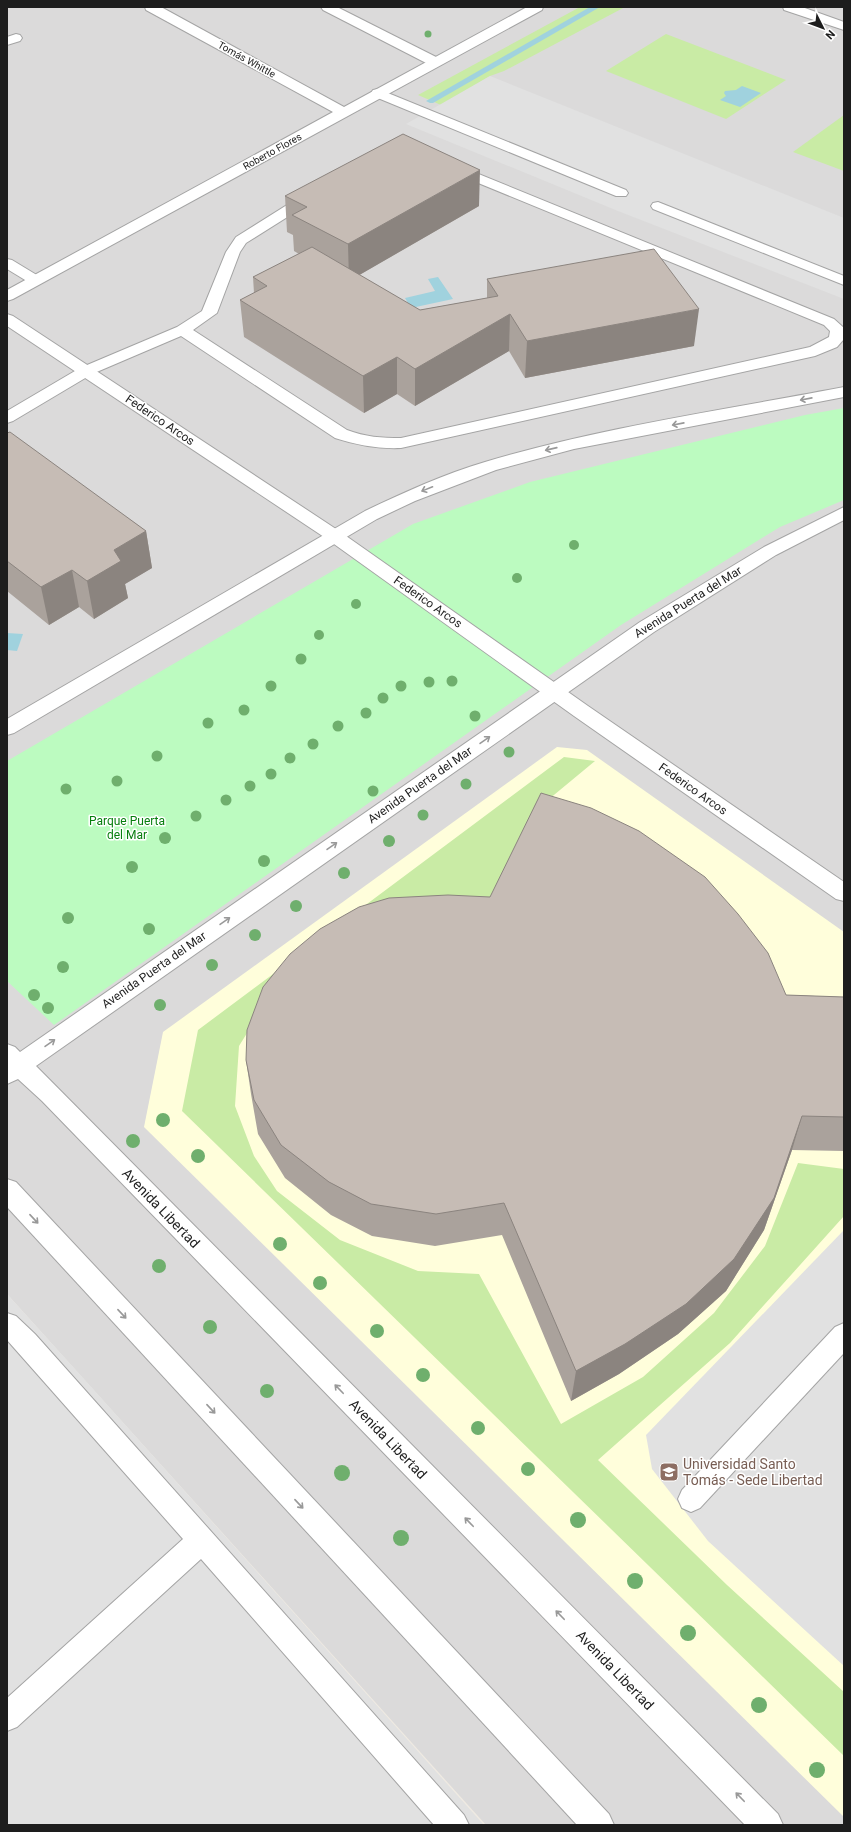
<svg xmlns="http://www.w3.org/2000/svg" width="851" height="1832" font-family="Roboto,sans-serif">
<style>
.residential{fill:#dbdada}
.education{fill:#fffedb}
.grass{fill:#c9eba5}
.park{fill:#bcfbc0}
.parking{fill:#e1e1e1}
.water{fill:#a0d2de}
.lines{fill:none;stroke-linecap:round;stroke-linejoin:round}
.stream{fill:#a0d2de;fill-rule:evenodd}
.service-casing{stroke:#a4a4a4;stroke-width:2}
.minor-casing{stroke:#a4a4a4;stroke-width:2}
.tertiary-casing{stroke:#a4a4a4;stroke-width:2}
.service{fill:#fff;fill-rule:evenodd}
.minor{fill:#fff;fill-rule:evenodd}
.tertiary{fill:#fff;fill-rule:evenodd}
.tree{fill:#6faf6d}
.wall{fill:#aaa29c}
.shaded-wall{fill:#8b847f}
.building{fill:#c6bcb5;stroke:#8b847f}
.oneway{stroke:#999}
.labels{text-anchor:middle;stroke-width:3;stroke-linejoin:round;paint-order:stroke}
.far-street-label{font-size:10px;fill:#1d1d1d;stroke:#fff}
.street-label{font-size:12px;fill:#1d1d1d;stroke:#fff}
.park-label{font-size:12px;fill:#077f0e;stroke:#fff}
.near-street-label{font-size:14px;fill:#1d1d1d;stroke:#fff}
.near-education-label{font-size:14px;fill:#785e54;stroke:#fff;text-anchor:start}
</style>
<rect width="100%" height="100%" fill="#efeae2"/>
<path class="residential" d="M7,7H844V1825H486L7,1294Z"/>
<path class="education" d="M557,747L587,750L844,932V1817L144,1127L163,1032Z"/>
<g class="grass">
<path d="M580,7H625L504,71L490,76L441,105L418,95Z"/>
<path d="M666,34L786,80L726,119L606,71Z"/>
<path d="M844,115V171L793,152Z"/>
<path d="M564,757L595,761L531,814L518,858L478,920L277,985L239,1046L235,1106L254,1156L277,1191L340,1240L418,1271L479,1274L561,1424L643,1377L714,1313L765,1246L798,1163L844,1169V1216L730,1343L598,1460L727,1585L844,1692V1756L182,1111L198,1030Z"/>
</g>
<path class="park" d="M844,408V500L780,527L621,625L54,1025L7,981V761L413,524L530,482L805,415Z"/>
<g class="parking">
<path d="M490,76L844,218V299L618,211L406,124Z"/>
<path d="M844,1230V1666L708,1541L652,1469L646,1435Z"/>
<path d="M7,1294L93,1389L484,1825H7Z"/>
</g>
<g class="water">
<path d="M742,86L761,93L740,107L720,100L726,96L724,93L725,91L736,90Z"/>
<path d="M438,277L453,299L411,308L405,298L435,291L428,279Z"/>
<path d="M7,633L23,634L17,651L7,650Z"/>
</g>
<g class="lines">
<path class="stream" d="M590,7H600L433,103H430L426,101Z"/>
<g class="service-casing">
<g id="service">
<path d="M321,7H337L440,59L441,62L435,66L430,65L323,10Z"/>
<path d="M16,34L20,35L22,38L20,41L7,45V37Z"/>
<path d="M378,89L626,190L628,193L626,196H616L373,96L371,93L373,90Z"/>
<path d="M454,164L834,319L844,328V339L837,347L815,356L401,448C378,449 357,445 335,438L181,336L92,374L13,421L7,423V411L80,368L177,327L202,311L226,252L236,237L306,193H316L318,196L316,199L246,243L240,252L217,313L193,330L347,430C365,437 382,438 401,438L810,347L829,337L830,331L824,325L449,171L447,168L449,165Z"/>
<path d="M658,202L844,276V285L653,209L651,206L653,203Z"/>
<path d="M7,259L12,260L40,277L42,280L40,283H30L7,269Z"/>
<path d="M7,1313L16,1316L35,1334L464,1815L469,1825H434L201,1559L17,1727L7,1731V1698L183,1539L7,1340Z"/>
<path d="M844,1323V1353L700,1508L691,1512L682,1508L678,1499L682,1490L835,1327Z"/>
</g>
</g>
<g class="minor-casing">
<g id="minor">
<path d="M145,7H161L344,107L527,7H543L542,10L13,299L7,301V290L333,112L146,10Z"/>
<path d="M783,7H802L844,22V30L784,10Z"/>
<path d="M7,314L13,316L339,531L588,706L844,882V901L836,899L574,716L327,539L7,326Z"/>
</g>
</g>
<g class="tertiary-casing">
<g id="tertiary">
<path d="M844,387V397L574,449L496,470L415,501L377,519L14,733L7,735V719L365,511C403,493 444,474 485,462C602,427 724,410 844,387Z"/>
<path d="M844,507V520L776,555L654,632L36,1066L778,1814L783,1825H745L42,1101L18,1079L7,1084V1044L15,1047L20,1052L640,622L764,547Z"/>
<path d="M7,1179L16,1182L609,1814L614,1825H577L7,1207Z"/>
</g>
</g>
<use href="#service" class="service"/>
<use href="#minor" class="minor"/>
<use href="#tertiary" class="tertiary"/>
</g>
<g class="tree">
<circle cx="428" cy="34" r="3.5"/>
<circle cx="574" cy="545" r="5"/>
<circle cx="517" cy="578" r="5"/>
<circle cx="356" cy="604" r="5"/>
<circle cx="319" cy="635" r="5"/>
<circle cx="301" cy="659" r="5.5"/>
<circle cx="452" cy="681" r="5.5"/>
<circle cx="429" cy="682" r="5.5"/>
<circle cx="271" cy="686" r="5.5"/>
<circle cx="401" cy="686" r="5.5"/>
<circle cx="383" cy="698" r="5.5"/>
<circle cx="244" cy="710" r="5.5"/>
<circle cx="366" cy="713" r="5.5"/>
<circle cx="475" cy="716" r="5.5"/>
<circle cx="208" cy="723" r="5.5"/>
<circle cx="338" cy="726" r="5.5"/>
<circle cx="313" cy="744" r="5.5"/>
<circle cx="509" cy="752" r="5.5"/>
<circle cx="157" cy="756" r="5.5"/>
<circle cx="290" cy="758" r="5.5"/>
<circle cx="271" cy="774" r="5.5"/>
<circle cx="117" cy="781" r="5.5"/>
<circle cx="466" cy="784" r="5.5"/>
<circle cx="250" cy="786" r="5.5"/>
<circle cx="66" cy="789" r="5.5"/>
<circle cx="373" cy="791" r="5.5"/>
<circle cx="226" cy="800" r="5.5"/>
<circle cx="423" cy="815" r="5.5"/>
<circle cx="196" cy="816" r="5.5"/>
<circle cx="165" cy="838" r="6"/>
<circle cx="389" cy="841" r="6"/>
<circle cx="264" cy="861" r="6"/>
<circle cx="132" cy="867" r="6"/>
<circle cx="344" cy="873" r="6"/>
<circle cx="296" cy="906" r="6"/>
<circle cx="68" cy="918" r="6"/>
<circle cx="149" cy="929" r="6"/>
<circle cx="255" cy="935" r="6"/>
<circle cx="212" cy="965" r="6"/>
<circle cx="63" cy="967" r="6"/>
<circle cx="34" cy="995" r="6"/>
<circle cx="160" cy="1005" r="6"/>
<circle cx="48" cy="1008" r="6"/>
<circle cx="163" cy="1120" r="7"/>
<circle cx="133" cy="1141" r="7"/>
<circle cx="198" cy="1156" r="7"/>
<circle cx="280" cy="1244" r="7"/>
<circle cx="159" cy="1266" r="7"/>
<circle cx="320" cy="1283" r="7"/>
<circle cx="210" cy="1327" r="7"/>
<circle cx="377" cy="1331" r="7"/>
<circle cx="423" cy="1375" r="7"/>
<circle cx="267" cy="1391" r="7"/>
<circle cx="478" cy="1428" r="7"/>
<circle cx="528" cy="1469" r="7"/>
<circle cx="342" cy="1473" r="8"/>
<circle cx="578" cy="1520" r="8"/>
<circle cx="401" cy="1538" r="8"/>
<circle cx="635" cy="1581" r="8"/>
<circle cx="688" cy="1633" r="8"/>
<circle cx="759" cy="1705" r="8"/>
<circle cx="817" cy="1770" r="8"/>
</g>
<g class="wall">
<path d="M285,196L479,206L359,275L420,310L487,298V279L694,346L525,378L509,351L415,406L397,394L364,413L244,337L240,300L254,293L253,277L299,254L294,251L293,235L287,232Z"/>
<path d="M7,433L146,531L152,568L125,584L128,598L94,619L79,607L49,625L7,591Z"/>
<path d="M786,995L844,997V1151L792,1150L764,1230L726,1291L678,1334L619,1374L571,1401L502,1235L435,1246L372,1236L331,1215L285,1178L258,1134L251,1094L246,1060Z"/>
</g>
<g class="shaded-wall">
<path d="M480,170L479,206L349,281L348,244Z"/>
<path d="M699,309L694,346L525,378L527,341Z"/>
<path d="M510,314L509,351L415,406V369Z"/>
<path d="M397,357V394L364,413L363,376Z"/>
<path d="M146,531L152,568L125,584L128,598L94,619L87,581L114,550Z"/>
<path d="M72,570L79,607L49,625L41,587Z"/>
<path d="M802,1116L792,1150L764,1230L726,1291L678,1334L619,1374L571,1401L576,1371Z"/>
</g>
<g class="building">
<path d="M403,134L480,170L348,244L292,215L307,207L285,196Z"/>
<path d="M312,247L420,310L498,296L487,279L654,249L699,309L527,341L510,314L415,369L397,357L363,376L240,300L267,286L253,277Z"/>
<path d="M10,432L146,531L114,550L121,561L87,581L72,570L41,587L7,561V433Z"/>
<path d="M541,793L591,808L639,831L705,877L738,914L768,953L786,995L844,997V1117L802,1116L774,1198L734,1259L686,1304L625,1344L576,1371L504,1203L436,1214L371,1204L329,1182L281,1145L254,1100L246,1060L247,1030L263,987L290,954L320,929L359,907L389,898L448,895L490,897Z"/>
</g>
<defs><path id="oneway-shaft" d="M-6 0H5M1.5-3L5.5 0L1.5 3" fill="none" stroke-width="1.6" stroke-linecap="round" stroke-linejoin="round"/></defs>
<g class="oneway">
<use href="#oneway-shaft" transform="translate(806 399) rotate(169)"/>
<use href="#oneway-shaft" transform="translate(678 424) rotate(169)"/>
<use href="#oneway-shaft" transform="translate(551 449) rotate(167)"/>
<use href="#oneway-shaft" transform="translate(427 489) rotate(158)"/>
<use href="#oneway-shaft" transform="translate(485 740) rotate(-35)"/>
<use href="#oneway-shaft" transform="translate(332 846) rotate(-35)"/>
<use href="#oneway-shaft" transform="translate(225 921) rotate(-35)"/>
<use href="#oneway-shaft" transform="translate(50 1043) rotate(-35)"/>
<use href="#oneway-shaft" transform="translate(34 1219) rotate(47)"/>
<use href="#oneway-shaft" transform="translate(122 1314) rotate(47)"/>
<use href="#oneway-shaft" transform="translate(339 1389) rotate(-134)"/>
<use href="#oneway-shaft" transform="translate(211 1409) rotate(47)"/>
<use href="#oneway-shaft" transform="translate(299 1504) rotate(47)"/>
<use href="#oneway-shaft" transform="translate(469 1522) rotate(-134)"/>
<use href="#oneway-shaft" transform="translate(560 1615) rotate(-134)"/>
<use href="#oneway-shaft" transform="translate(740 1797) rotate(-134)"/>
</g>
<defs>
<g id="university-square" transform="scale(1)"><rect x="-9" y="-9" width="18" height="18" rx="4" fill="#8d6e63" stroke="#fff"/><path d="M0-5L7-2L0 1L-7-2ZM-4 1L0 2.5L4 1V4Q0 6-4 4Z" fill="#fff"/></g>
</defs>
<g fill-rule="evenodd">
<use href="#university-square" x="669" y="1472"/>
</g>
<g class="labels">
<g class="far-street-label">
<text transform="translate(247 59) rotate(29)" y="4">Tomás Whittle</text>
<text transform="translate(272 151) rotate(-29)" y="4">Roberto Flores</text>
</g>
<g class="street-label">
<text transform="translate(160 420) rotate(34)" y="4">Federico Arcos</text>
<text transform="translate(428 602) rotate(35)" y="4">Federico Arcos</text>
<text transform="translate(688 602) rotate(-32)" y="4">Avenida Puerta del Mar</text>
<text transform="translate(420 785) rotate(-35)" y="4">Avenida Puerta del Mar</text>
<text transform="translate(693 789) rotate(35)" y="4">Federico Arcos</text>
<text transform="translate(154 970) rotate(-35)" y="4">Avenida Puerta del Mar</text>
</g>
<g class="park-label">
<text x="127" y="825">Parque Puerta<tspan x="127" dy="14">del Mar</tspan></text>
</g>
<g class="near-street-label">
<text transform="translate(161 1208) rotate(46)" y="5">Avenida Libertad</text>
<text transform="translate(388 1439) rotate(46)" y="5">Avenida Libertad</text>
<text transform="translate(615 1670) rotate(46)" y="5">Avenida Libertad</text>
</g>
<g class="near-education-label">
<text x="683" y="1469">Universidad Santo<tspan x="683" dy="16">Tomás - Sede Libertad</tspan></text>
</g>
</g>
<rect width="851" height="1832" fill="none" stroke="#1d1d1d" stroke-width="16"/>
<g transform="translate(823 28) rotate(132)" stroke="#ffffff" stroke-width="3" paint-order="stroke">
<path d="M0-3L7 15L0 10L-7 15Z" fill="#1d1d1d"/>
<text y="-6" font-size="11" font-weight="bold" text-anchor="middle" fill="#1d1d1d">N</text>
</g>
</svg>
